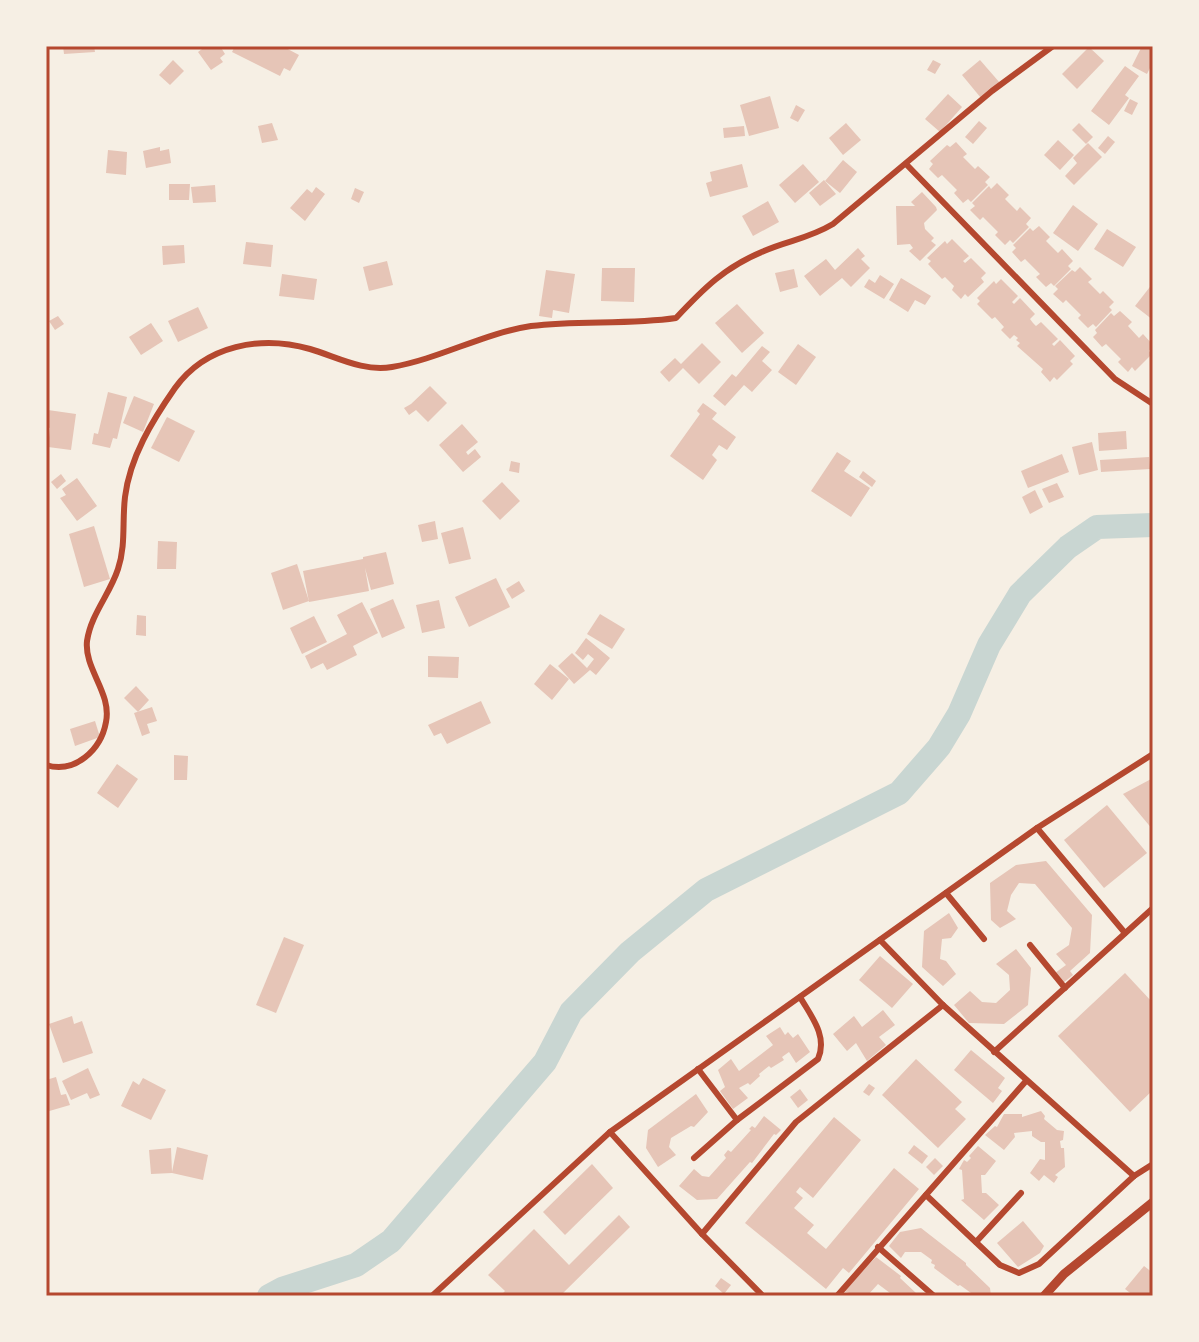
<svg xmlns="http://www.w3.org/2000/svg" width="1199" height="1342" font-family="Arial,sans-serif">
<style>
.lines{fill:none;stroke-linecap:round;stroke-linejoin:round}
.river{stroke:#c9d6d2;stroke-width:24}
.building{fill:#e6c5b7}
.minor{stroke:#b5482f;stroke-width:6}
.primary{stroke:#b5482f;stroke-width:9}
.neatline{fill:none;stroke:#b5482f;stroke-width:3}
</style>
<rect width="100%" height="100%" fill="#f6efe4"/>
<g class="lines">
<path class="river" d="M269,1296L282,1289L356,1265L391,1241L545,1062L571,1012L630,952L706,890L899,793L939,747L959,714L989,645L1020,594L1068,547L1097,527L1153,525"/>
</g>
<g class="building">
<path d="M63,46H94L95,52L64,54Z"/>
<path d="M206,46H220L225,54L220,58L223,62L211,70L198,52Z"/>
<path d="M235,46H282L299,55L290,71L284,68L280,76L232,52Z"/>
<path d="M1142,46H1153V62L1147,74L1132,66Z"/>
<path d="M1089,47L1104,61L1077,89L1062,74Z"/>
<path d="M173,60L184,71L170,85L159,75Z"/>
<path d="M933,60L941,64L935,74L927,70Z"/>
<path d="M980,60L1000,83L981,98L962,75Z"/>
<path d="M1125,66L1139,76L1125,95L1129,98L1109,125L1091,111Z"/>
<path d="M948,94L962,107L940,132L925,119Z"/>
<path d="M770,96L779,128L749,136L740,105Z"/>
<path d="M1130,99L1138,103L1132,115L1124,111Z"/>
<path d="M796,105L805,110L798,122L790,118Z"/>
<path d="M979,121L987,128L973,144L965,137Z"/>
<path d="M272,123L278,140L262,143L258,126Z"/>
<path d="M846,123L861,140L843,155L829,138Z"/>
<path d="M1079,123L1093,137L1086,144L1072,130Z"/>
<path d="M744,126L745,136L724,138L723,128Z"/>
<path d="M1108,136L1115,142L1105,154L1098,148Z"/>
<path d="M1058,140L1074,155L1060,170L1044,155Z"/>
<path d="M956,142L967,154L963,157L975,169L978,166L990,177L985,182L988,185L971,202L968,199L963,203L954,193L957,190L942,175L938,178L929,169L933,164L930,161L947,145L950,147Z"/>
<path d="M1088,143L1102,157L1074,185L1065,176L1077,163L1073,158Z"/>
<path d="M160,147V151L169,149L171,163L146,168L143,151Z"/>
<path d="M108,150L127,152L126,175L106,173Z"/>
<path d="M843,160L857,172L840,193L825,181Z"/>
<path d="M742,164L748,187L710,197L706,183L712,181L710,172Z"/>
<path d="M803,164L819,182L795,203L779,185Z"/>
<path d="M824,180L836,194L820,206L809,193Z"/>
<path d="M997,183L1009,195L1005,199L1017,211L1020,207L1031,218L1026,224L1029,227L1013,243L1010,240L1005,245L995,235L998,232L983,217L980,220L970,210L975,206L972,203L989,186L991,189Z"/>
<path d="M169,184H190L189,200H169Z"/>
<path d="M215,185L216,202L193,203L191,187Z"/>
<path d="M316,187L325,194L305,221L290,208L307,189L312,193Z"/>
<path d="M355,188L364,192L359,203L351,199Z"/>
<path d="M922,192L936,207L937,210L924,223L925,229L934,238L931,241L936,245L920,261L909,251L913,248L910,244L897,245L896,206H915L911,202Z"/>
<path d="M768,201L779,222L753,236L742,216Z"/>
<path d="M1073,205L1098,224L1078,251L1053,233Z"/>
<path d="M1039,226L1050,237L1046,241L1058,253L1062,249L1073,261L1068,266L1071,269L1054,286L1051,283L1046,287L1036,277L1040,274L1025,259L1021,262L1012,252L1016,248L1013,245L1030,228L1033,231Z"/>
<path d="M1107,229L1136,247L1123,267L1094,249Z"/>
<path d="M952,239L969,256L963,261L965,263L971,258L986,273L981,278L984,282L968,297L965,294L961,299L952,290L954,286L945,277L942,279L928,264L931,261L927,258L945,241L947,244Z"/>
<path d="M246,242L273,245L271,267L243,264Z"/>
<path d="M184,245L185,263L163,265L162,246Z"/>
<path d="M858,248L865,256L861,259L870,268L851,287L842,278L820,296L804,276L826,259L835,270Z"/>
<path d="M387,261L393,285L369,291L363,267Z"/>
<path d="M1080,267L1092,279L1088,282L1100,294L1103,291L1114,302L1109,307L1112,310L1096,327L1093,324L1088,328L1078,318L1081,315L1066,300L1063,303L1053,294L1058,289L1055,286L1072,270L1075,272Z"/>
<path d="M602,268H635L634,302L601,301Z"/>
<path d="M794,269L798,287L780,292L775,273Z"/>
<path d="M546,270L575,274L569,313L553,310L552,318L539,316Z"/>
<path d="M282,274L317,279L314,300L279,296Z"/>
<path d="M880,275L894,284L884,299L864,287L869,279L875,283Z"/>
<path d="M901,278L931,296L925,305L915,300L908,312L889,300Z"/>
<path d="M1001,279L1018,296L1012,302L1014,304L1020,298L1035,314L1030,319L1033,323L1036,326L1041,322L1058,339L1052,344L1054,346L1060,340L1075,356L1070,361L1073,364L1057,380L1054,377L1050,382L1041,372L1043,369L1017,346L1020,343L1016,340L1018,338L1014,335L1010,339L1001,330L1004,327L995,317L992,319L977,304L980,301L977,298L994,281L996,284Z"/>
<path d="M1153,283V320L1135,306Z"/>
<path d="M737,304L764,333L742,353L715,323Z"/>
<path d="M198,307L208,328L178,342L168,321Z"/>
<path d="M1120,311L1132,322L1128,326L1139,338L1143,334L1153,345L1149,351L1152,354L1135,371L1132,367L1128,372L1118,362L1121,359L1106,344L1102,347L1093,337L1097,333L1095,330L1111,313L1114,316Z"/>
<path d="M58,316L64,324L55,330L49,321Z"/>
<path d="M151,323L163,341L141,355L129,337Z"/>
<path d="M702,343L721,362L699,384L683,368L669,382L660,372L675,358L681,364Z"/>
<path d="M798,344L816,357L796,385L778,372Z"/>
<path d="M762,346L770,352L762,361L772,370L752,392L744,385L725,406L713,396L732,374L736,377Z"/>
<path d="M430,386L447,403L428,422L416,410L409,415L404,408L411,404Z"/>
<path d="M108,392L127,397L117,439L113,438L110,448L92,444L94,433L98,434Z"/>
<path d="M134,396L154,404L143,432L123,423Z"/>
<path d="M703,403L717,413L712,419L736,437L727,450L719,445L712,455L717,460L703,480L670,456L700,414L697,411Z"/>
<path d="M48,410L76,414L71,450L48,447L50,428L46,427Z"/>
<path d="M167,417L195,431L179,462L151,448Z"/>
<path d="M462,424L478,442L466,452L468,455L475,449L481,457L463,472L439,445Z"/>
<path d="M1126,431L1127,449L1099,451L1098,433Z"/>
<path d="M1092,442L1098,470L1079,475L1072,447Z"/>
<path d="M837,452L851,461L844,471L870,488L851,517L811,491Z"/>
<path d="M1062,454L1069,472L1028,488L1021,471Z"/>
<path d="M1149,457L1150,469L1101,472L1100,460Z"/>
<path d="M511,461L520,463L519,473L509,471Z"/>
<path d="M863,471L876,481L872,487L859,477Z"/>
<path d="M61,474L66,481L57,489L51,482Z"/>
<path d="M77,478L97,506L77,521L60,498L66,495L62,489Z"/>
<path d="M502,482L520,501L500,520L482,501Z"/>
<path d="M1057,483L1064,497L1049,503L1042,489Z"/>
<path d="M1035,490L1043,507L1030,514L1022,497Z"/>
<path d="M435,521L438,539L422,542L418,525Z"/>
<path d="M94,526L110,579L84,587L69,534Z"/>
<path d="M463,527L471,559L449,564L441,533Z"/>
<path d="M158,541L177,542L176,569H157Z"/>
<path d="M386,552L394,584L371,590L365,568L369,591L309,602L303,571L363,559V557Z"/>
<path d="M297,564L309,601L283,610L271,573Z"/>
<path d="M496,578L510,607L469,627L455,597Z"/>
<path d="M519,581L525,591L512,599L506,589Z"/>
<path d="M393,599L405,628L382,638L370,609Z"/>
<path d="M439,600L445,628L422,633L416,605Z"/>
<path d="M362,602L378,633L353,646L357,655L327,670L323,663L311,669L305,656L347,634L337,615Z"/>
<path d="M600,614L625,629L612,649L587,634Z"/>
<path d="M137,615L146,616V636L136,635Z"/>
<path d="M314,616L327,642L302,654L290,628Z"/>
<path d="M586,638L610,658L596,675L590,670L574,684L558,666L572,653L587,668L594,659L588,654L583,660L575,653Z"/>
<path d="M428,656L459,657L458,678L428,677Z"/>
<path d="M550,664L569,679L552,700L534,684Z"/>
<path d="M136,686L149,700L138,712L124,698Z"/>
<path d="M481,701L491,723L447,744L441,733L434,736L428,725Z"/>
<path d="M152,707L157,721L147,724L150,733L142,736L134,713Z"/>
<path d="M95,721L100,737L75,746L70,729Z"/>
<path d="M174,755L188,756L187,780H174Z"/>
<path d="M117,764L138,779L118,808L97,793Z"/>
<path d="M1153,778V830L1123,794Z"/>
<path d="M1107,805L1147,853L1104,888L1064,840Z"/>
<path d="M1046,861L1092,915L1090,953L1070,971L1073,975L1063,983L1055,973L1066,965L1056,954L1069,945L1072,928L1035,884L1019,883L1011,895L1007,911L1016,919L1000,928L991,920L990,883L1016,865Z"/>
<path d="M949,913L958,928L951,938L942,939L940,959L946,961L956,974L943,986L922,967L924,931Z"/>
<path d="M284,937L304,945L276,1013L256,1005Z"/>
<path d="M1016,949L1031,968L1028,1005L1004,1024L969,1023L954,1005L970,991L982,1002L996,1003L1010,990L1009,975L996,964Z"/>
<path d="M880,956L913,984L892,1008L859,980Z"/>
<path d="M1125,973L1153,1003V1090L1130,1112L1058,1036Z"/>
<path d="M883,1010L895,1025L879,1037L886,1045L867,1061L856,1043L847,1051L833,1034L854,1016L862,1027Z"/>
<path d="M72,1016L74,1024L82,1021L93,1053L63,1063L49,1024Z"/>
<path d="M780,1027L785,1035L788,1032L793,1038L798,1034L810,1052L796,1063L789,1052L782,1057L784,1060L771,1068L769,1066L759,1074L760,1076L750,1085L748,1083L739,1088L748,1098L733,1109L720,1091L725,1087L718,1070L731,1059L739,1071L773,1045L766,1036Z"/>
<path d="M971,1050L1005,1078L998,1088L1002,1091L993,1103L954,1070Z"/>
<path d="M916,1059L962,1102L955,1109L966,1119L938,1148L882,1095Z"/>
<path d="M88,1068L100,1095L90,1099L87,1093L71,1100L62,1081Z"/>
<path d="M56,1077L61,1095L66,1094L70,1105L46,1112V1080Z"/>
<path d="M143,1078L166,1090L151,1120L121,1106L133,1081L139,1085Z"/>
<path d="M869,1084L875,1088L869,1096L863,1092Z"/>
<path d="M800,1089L808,1100L798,1108L790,1097Z"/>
<path d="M696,1094L708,1112L694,1127L691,1126L671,1138L669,1147L676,1155L658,1167L646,1148L648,1130Z"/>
<path d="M1041,1111L1045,1116L1044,1119L1057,1130L1064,1131L1063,1140L1060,1141L1061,1148H1064L1065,1167L1055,1175L1058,1177L1054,1183L1044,1175L1039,1181L1030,1173L1040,1159L1045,1160V1142H1041L1032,1136V1131L1014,1133L1015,1137L1004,1150L985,1135L995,1126L997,1127L1004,1114H1022V1117Z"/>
<path d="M764,1116L781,1130L776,1135L774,1134L752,1163L750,1162L717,1199L697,1200L679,1186L694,1169L702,1176L709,1177L726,1158L724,1155L728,1150L731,1152L751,1130L749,1129L752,1126L755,1128Z"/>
<path d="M834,1117L861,1140L813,1198L800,1187L796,1192L803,1198L794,1208L814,1225L807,1233L826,1249L894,1168L919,1189L849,1273L843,1268L826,1289L745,1223Z"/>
<path d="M914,1145L928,1156L922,1164L908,1153Z"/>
<path d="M978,1146L996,1161L985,1175H981L982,1193H986L999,1205L984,1220L961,1200L964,1199L962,1170L959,1169L964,1160L967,1162L971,1158L969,1156Z"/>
<path d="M177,1147L208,1155L203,1180L172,1173L151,1174L149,1150L171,1148L172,1172Z"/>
<path d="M935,1158L943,1166L934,1175L926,1167Z"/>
<path d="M592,1164L613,1188L565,1235L543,1212Z"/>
<path d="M619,1215L630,1227L560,1296H500L505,1291L488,1275L534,1229L569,1265Z"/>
<path d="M1023,1221L1044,1246L1040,1253L1018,1267L997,1243Z"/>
<path d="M921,1228L966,1263V1265L990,1288L991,1296H971V1293L960,1285L958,1286L934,1268L935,1265L931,1263L932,1260L921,1252H905L901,1258L889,1246L900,1232Z"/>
<path d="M876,1257L901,1276L900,1278L916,1293L915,1296H894L878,1284L867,1296H857L844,1291Z"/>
<path d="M1144,1266L1153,1273V1294L1134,1296L1125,1289Z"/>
<path d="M721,1278L731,1285L724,1294L715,1286Z"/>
</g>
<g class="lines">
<g class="minor">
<path d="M906,164L1115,379L1153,404"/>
<path d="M46,765C75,774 101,750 106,722C112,693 84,669 87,641C91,614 110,594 118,569C126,545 122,522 125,497C130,457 152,421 175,388C206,345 261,335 310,349C337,357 363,372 392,367C439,359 484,333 531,326C579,320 628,325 676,318C704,288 725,267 764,251C789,240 808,239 833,224L992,91L1053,46"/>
<path d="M1037,828L1125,933"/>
<path d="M946,893L984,939"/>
<path d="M880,940L943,1005L1134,1176"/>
<path d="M1030,945L1065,988"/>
<path d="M994,1052L1153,908"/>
<path d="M698,1069L737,1120"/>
<path d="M610,1132L702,1234"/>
<path d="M694,1158L737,1120L818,1059C828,1036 811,1016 800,997"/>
<path d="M926,1195L1000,1265L1019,1273L1039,1264L1134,1176L1153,1164"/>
<path d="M976,1242L1021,1193"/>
<path d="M878,1247L934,1296"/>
<path d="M432,1296L610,1132L1037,828L1153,754"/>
<path d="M763,1296L702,1234L796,1122L943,1005"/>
<path d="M837,1296L1026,1081"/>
</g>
<path class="primary" d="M1044,1296L1064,1274L1153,1202"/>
</g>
<rect width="1199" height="1342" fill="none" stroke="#f6efe4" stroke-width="96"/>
<rect x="48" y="48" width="1103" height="1246" class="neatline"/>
</svg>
